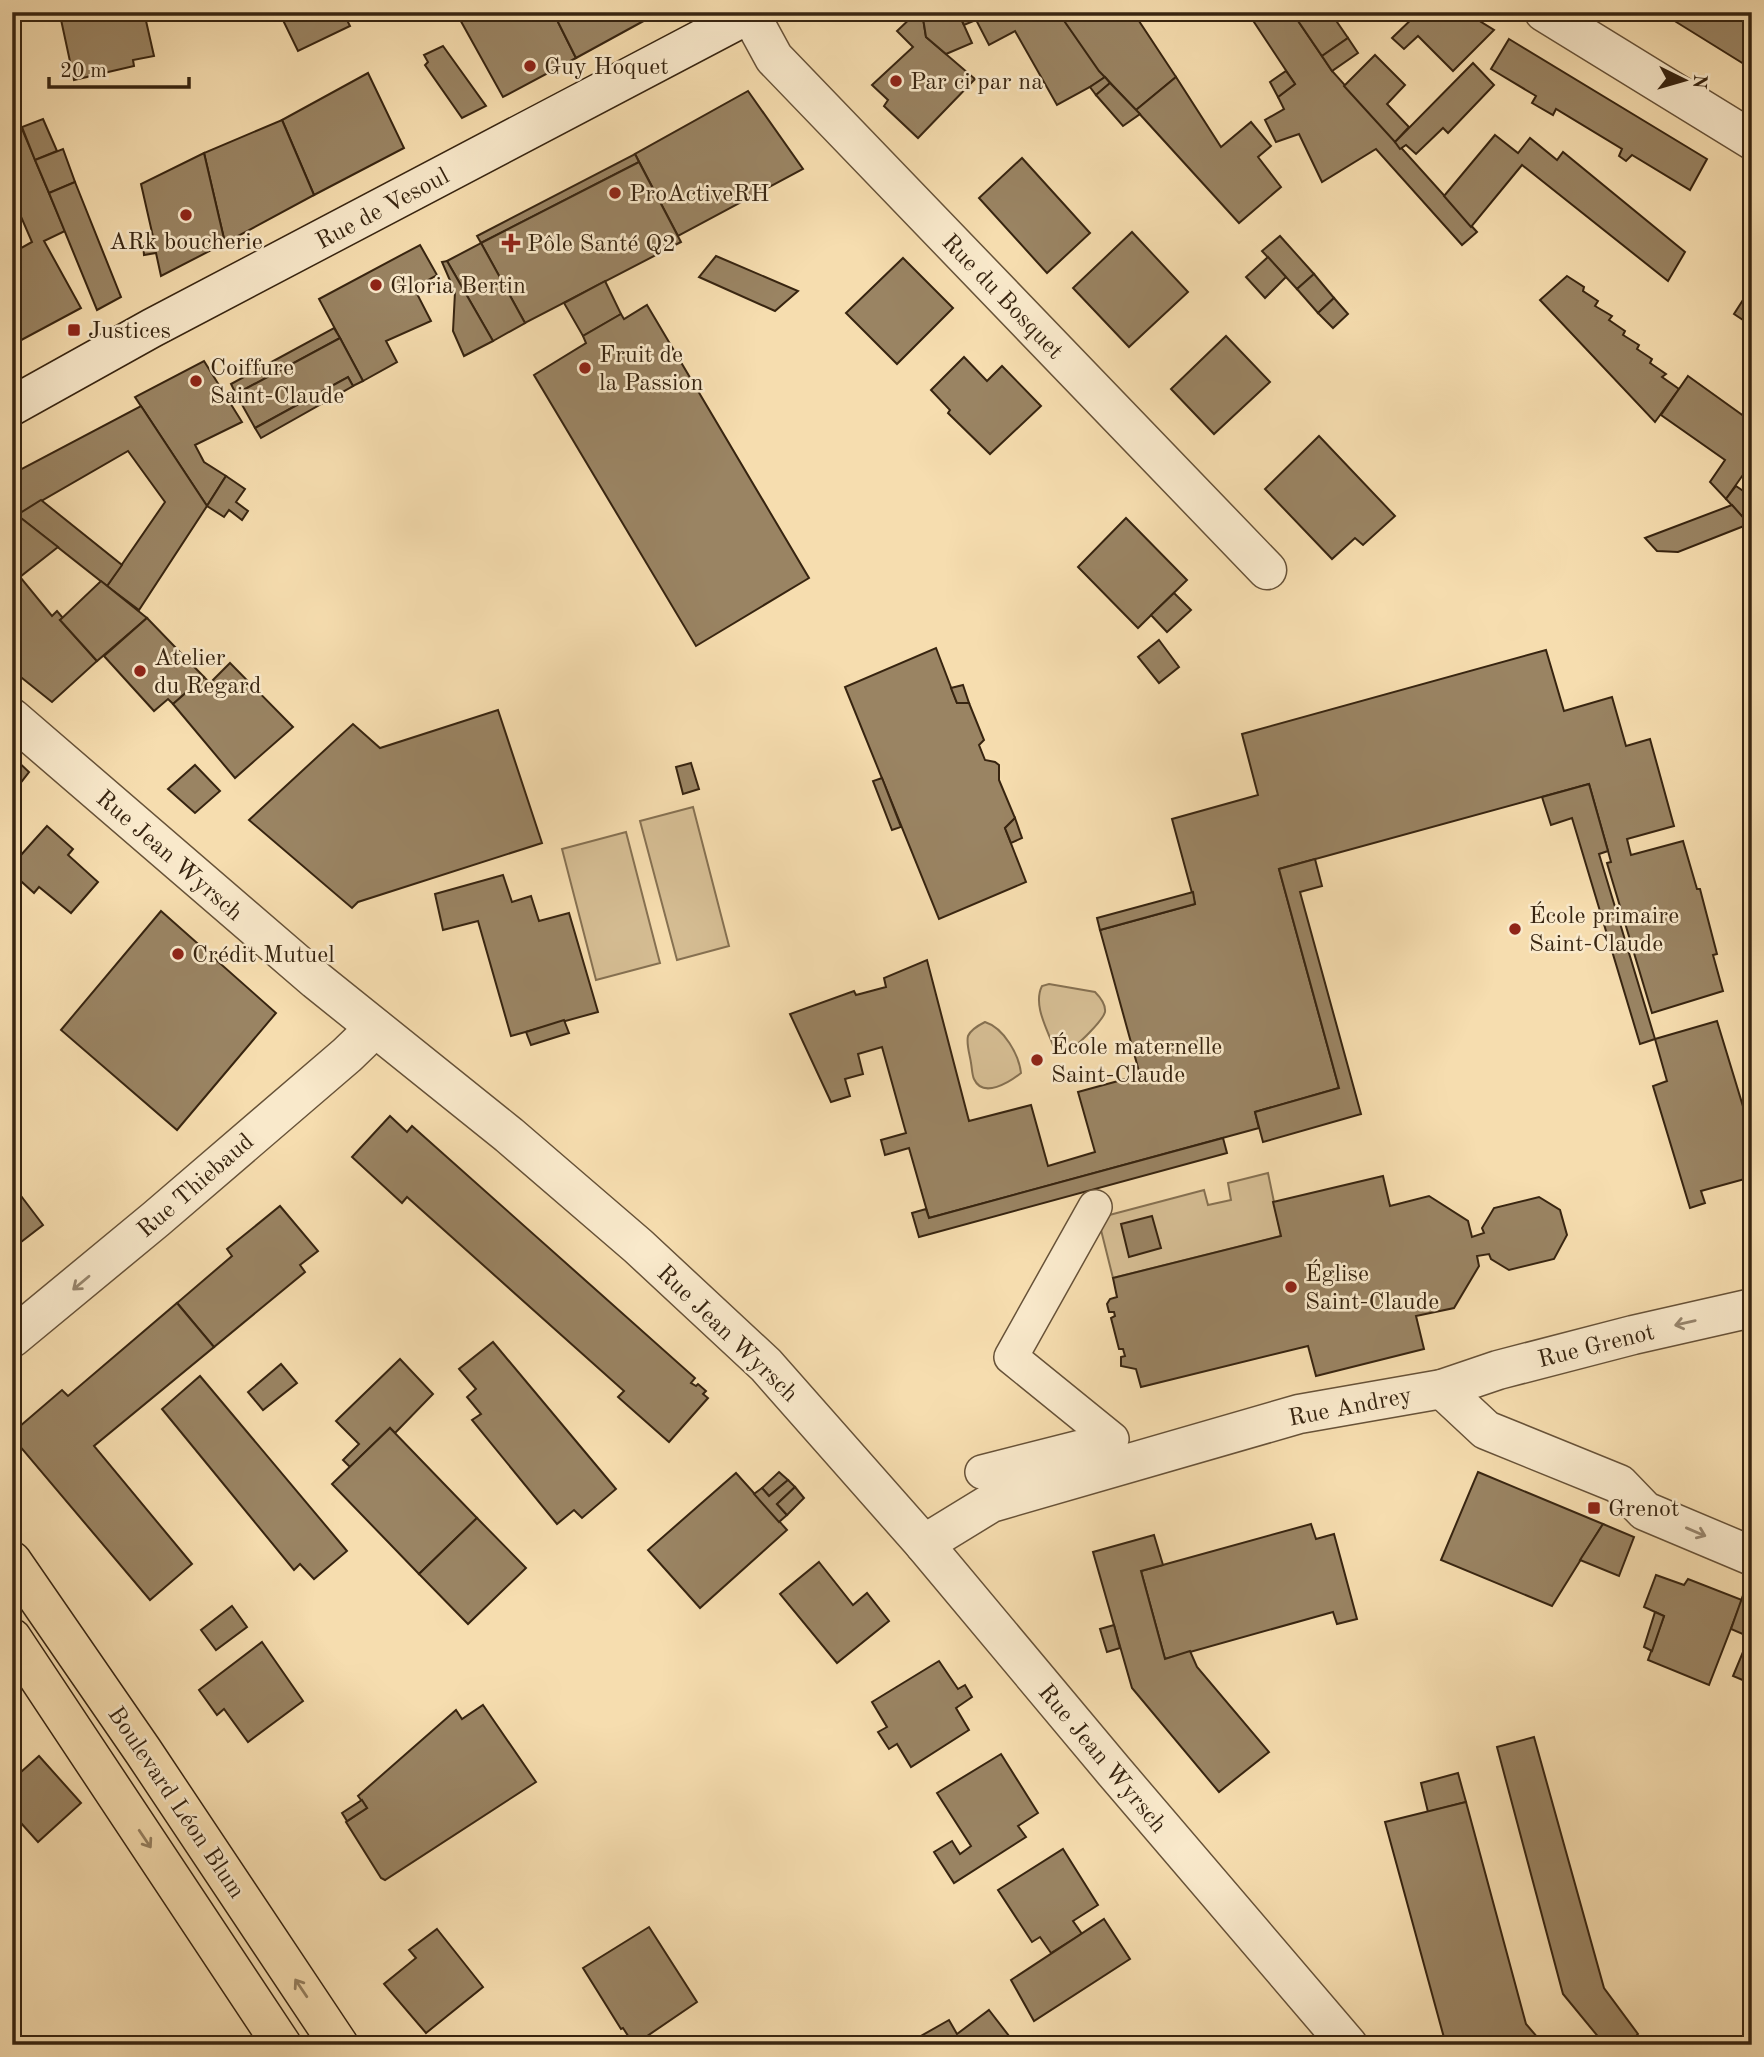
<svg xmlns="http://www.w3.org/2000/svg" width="1764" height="2057" font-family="'Old Standard TT',serif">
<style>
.green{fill:#d6be94;stroke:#867152;stroke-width:2}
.building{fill:#9a8463;stroke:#372410;stroke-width:2}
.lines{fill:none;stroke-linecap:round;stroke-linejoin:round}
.pedestrian-casing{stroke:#675238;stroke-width:36}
.minor-casing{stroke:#675238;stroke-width:41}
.secondary-casing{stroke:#372410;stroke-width:41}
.primary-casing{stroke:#372410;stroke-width:41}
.pedestrian{stroke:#f9e9cb;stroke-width:33}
.minor{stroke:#f9e9cb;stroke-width:38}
.secondary{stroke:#f9e9cb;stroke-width:38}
.primary{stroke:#f6ddaf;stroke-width:38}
.oneway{stroke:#98866e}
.oneway2{stroke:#968060}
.poi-dot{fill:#8f2418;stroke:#f9e9cb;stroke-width:2.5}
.labels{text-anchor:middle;stroke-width:5;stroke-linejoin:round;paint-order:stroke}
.poi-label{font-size:24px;fill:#372410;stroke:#f9e9cb;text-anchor:start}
.street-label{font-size:24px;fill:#372410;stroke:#f9e9cb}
</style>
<rect width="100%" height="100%" fill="#f6ddaf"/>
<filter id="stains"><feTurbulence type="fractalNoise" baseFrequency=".00286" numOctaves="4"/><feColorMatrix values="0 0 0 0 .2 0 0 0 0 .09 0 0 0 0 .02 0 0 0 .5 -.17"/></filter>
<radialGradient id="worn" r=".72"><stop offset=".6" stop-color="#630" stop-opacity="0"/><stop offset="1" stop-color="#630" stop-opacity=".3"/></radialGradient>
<g class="green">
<path d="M693,807L729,946L677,960L640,821Z"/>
<path d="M626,832L660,963L596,980L562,849Z"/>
<path d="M1049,984L1095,992C1100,997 1106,1004 1105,1012C1103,1020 1077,1047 1069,1049C1063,1050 1058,1047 1053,1045C1046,1027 1033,1004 1042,986Z"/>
<path d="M985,1022C1004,1028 1019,1055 1021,1073C1010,1082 983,1099 974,1079C972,1075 972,1068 971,1063C970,1055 966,1044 968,1036C971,1029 979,1025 985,1022Z"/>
<path d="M1268,1173L1281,1236L1113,1278L1098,1218L1204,1190L1208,1205L1231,1200L1228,1183Z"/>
</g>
<g class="building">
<path d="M70,12H144L154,56L133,60L134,66L74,80L60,15Z"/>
<path d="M279,12H343L350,26L298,51Z"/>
<path d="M462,12H553L576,58L503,97L458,16L463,14Z"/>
<path d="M553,12H660L576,58Z"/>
<path d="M917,12H922L926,37L975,79L918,138L884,106L888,100L872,85L913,47L897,31Z"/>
<path d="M922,12H958L972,43L946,54L926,37Z"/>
<path d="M958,12H972L976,20L964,25Z"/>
<path d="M972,12H1058L1105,77L1090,87L1057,105L1015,31L989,45Z"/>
<path d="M1058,12H1133L1176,77L1136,110L1099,71Z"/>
<path d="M1255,12H1292L1332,71L1477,232L1462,245L1376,149L1322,182L1299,134L1276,142L1265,120L1284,109L1278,97L1295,84L1250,16Z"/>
<path d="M1292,12H1345L1335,19L1348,38L1322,56Z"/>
<path d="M1419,12H1465L1494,30L1453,71L1418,36L1404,49L1392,38Z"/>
<path d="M1660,12H1677L1673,20Z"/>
<path d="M1677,12H1752V69L1673,20Z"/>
<path d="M1348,38L1358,53L1332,71L1322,56Z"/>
<path d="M1509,39L1707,159L1690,190L1632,155L1626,161L1619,156L1622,149L1556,109L1553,115L1532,103L1536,96L1491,69Z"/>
<path d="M443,46L486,106L462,118L425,65L428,62L424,55Z"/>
<path d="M1375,55L1405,85L1387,104L1409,127L1395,142L1344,86Z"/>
<path d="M1473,63L1494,85L1448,133L1443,128L1416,154L1406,145L1400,149L1395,142Z"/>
<path d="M1286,71L1295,84L1278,97L1270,82Z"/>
<path d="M368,73L404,148L314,195L282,120Z"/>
<path d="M1105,77L1110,83L1096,95L1090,87Z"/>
<path d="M1176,77L1221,147L1251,122L1271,146L1258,157L1281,187L1239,223L1136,110Z"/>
<path d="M1110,83L1140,114L1123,126L1096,95Z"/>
<path d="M748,91L803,169L678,236L635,154Z"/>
<path d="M12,105L65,231L44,241L81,308L12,345V253L32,242L12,196Z"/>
<path d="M43,119L57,151L35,160L22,127Z"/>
<path d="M282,120L314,195L225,243L204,153Z"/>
<path d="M1495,135L1518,153L1530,138L1557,160L1563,152L1685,252L1668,281L1522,165L1471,227L1444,196Z"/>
<path d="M63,149L75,182L49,193L35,160Z"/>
<path d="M204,153L225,243L161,276L156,253L144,255L143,244L154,241L141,184Z"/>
<path d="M635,154L639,162L481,243L477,236Z"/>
<path d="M1022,158L1090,233L1047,273L979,198Z"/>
<path d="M639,162L681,242L525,323L481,243Z"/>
<path d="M75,182L121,297L97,310L49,193Z"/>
<path d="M1132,232L1188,292L1129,347L1073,288Z"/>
<path d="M1280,236L1314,274L1297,289L1262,251Z"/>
<path d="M481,243L525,323L493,341L447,261Z"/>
<path d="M420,245L437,275L414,288L431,321L386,341L397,362L363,381L319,299Z"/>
<path d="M716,256L798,291L775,311L699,277Z"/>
<path d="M1268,257L1286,277L1265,298L1246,277Z"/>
<path d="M903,258L953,308L897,364L846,313Z"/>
<path d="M447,261L493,341L464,356L453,331L455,292L442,262Z"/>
<path d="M1314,274L1334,298L1318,313L1297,289Z"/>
<path d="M1567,276L1584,287L1583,291L1598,301L1595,306L1612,316L1609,320L1625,331L1623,335L1639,345L1637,349L1652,359L1650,363L1666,374L1662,377L1679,389L1655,422L1540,300Z"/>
<path d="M605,281L621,314L583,336L564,303Z"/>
<path d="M1752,286V326L1734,314Z"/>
<path d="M1334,298L1348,314L1333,328L1318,313Z"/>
<path d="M647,305L809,578L696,646L534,375L586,343L583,336L621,314L624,319Z"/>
<path d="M334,328L340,338L236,394L231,384Z"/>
<path d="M1226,336L1270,382L1214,434L1171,389Z"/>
<path d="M340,338L363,381L353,386L348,377L255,428L236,394Z"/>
<path d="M964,357L987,381L1002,366L1041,406L990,454L948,413L950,410L931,390Z"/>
<path d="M204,361L242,422L195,445L204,462L226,476L207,506L135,397Z"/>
<path d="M1688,376L1752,422L1747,429L1752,433V462L1726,499L1710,482L1725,460L1661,415Z"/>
<path d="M348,377L353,386L261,438L255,428Z"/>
<path d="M141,406L207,506L139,610L107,586L165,502L128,451L17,515L12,511V474Z"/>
<path d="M1319,436L1395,516L1363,545L1355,538L1332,559L1265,489Z"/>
<path d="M226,476L245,489L236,502L248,511L242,520L229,510L224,517L207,506Z"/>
<path d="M1736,486L1752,497V523L1749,524L1726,499Z"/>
<path d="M41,500L122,565L107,586L17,515Z"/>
<path d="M1732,505L1749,524L1678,552L1657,551L1645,538Z"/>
<path d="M12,511L58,547L20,577L52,616L57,611L63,618L60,620L97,661L52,702L12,670Z"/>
<path d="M1126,518L1187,580L1138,628L1078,567Z"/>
<path d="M101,581L147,618L97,661L60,620Z"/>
<path d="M1174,593L1191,610L1167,632L1151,615Z"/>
<path d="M147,618L204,677L173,704L168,699L154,711L104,656Z"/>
<path d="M1159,640L1179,667L1159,683L1138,657Z"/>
<path d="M936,648L957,703H969L984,740L979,745L985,760L995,762L999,765V780L1015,818L1005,828L1026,882L939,919L845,687Z"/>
<path d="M1546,650L1564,711L1612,697L1626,746L1650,739L1674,826L1627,839L1631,855L1683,841L1697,889H1700L1717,954L1713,955L1723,991L1652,1013L1607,863L1611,862L1608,851L1589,784L1279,869L1339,1088L1255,1112L1259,1128L929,1218L909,1148L885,1155L881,1140L906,1133L882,1047L858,1054L863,1074L845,1079L850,1096L831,1102L790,1014L854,991L856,995L886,987L884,978L927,960L969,1121L1031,1105L1048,1166L1095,1152L1078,1092L1140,1075L1100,930L1195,904L1172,819L1258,795L1242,734Z"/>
<path d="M230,663L293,727L235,778L173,704L204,677L210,683Z"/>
<path d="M963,685L969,703H957L951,688Z"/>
<path d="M498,710L542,843L358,902L352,908L249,820L353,724L380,748Z"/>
<path d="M13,757L29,772L12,794V757Z"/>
<path d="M691,763L699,789L683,794L676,767Z"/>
<path d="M195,765L220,791L195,813L168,789Z"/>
<path d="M882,778L901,827L892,830L873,781Z"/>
<path d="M1589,784L1608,851L1599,854L1655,1039L1640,1044L1572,818L1551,825L1542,797Z"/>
<path d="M1015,818L1022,838L1011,843L1005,828Z"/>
<path d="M47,826L73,849L68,855L98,882L71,913L39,887L34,893L12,873V865Z"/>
<path d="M1315,859L1322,886L1300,892L1361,1114L1263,1142L1255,1112L1339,1088L1279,869Z"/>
<path d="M503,875L512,902L531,896L539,921L569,913L598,1012L511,1036L478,921L443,930L435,894Z"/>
<path d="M1193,892L1195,904L1100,930L1097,918Z"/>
<path d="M161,911L276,1013L177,1130L61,1030Z"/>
<path d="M564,1020L569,1033L531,1045L526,1032Z"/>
<path d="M1717,1021L1752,1136V1177L1701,1191L1705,1203L1690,1208L1653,1086L1667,1081L1655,1039Z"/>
<path d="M390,1116L407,1132L412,1126L695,1378L691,1383L696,1386L698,1384L706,1391L703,1394L708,1398L669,1442L618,1397L624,1391L407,1197L402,1203L352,1157Z"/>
<path d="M1223,1138L1227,1153L919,1237L912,1213L926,1209L929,1218Z"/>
<path d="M1383,1176L1390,1206L1429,1196L1468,1221L1472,1237L1484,1233L1482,1228L1494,1208L1539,1197L1560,1210L1567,1235L1554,1259L1509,1270L1491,1259L1489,1254L1477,1256L1479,1266L1454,1308L1416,1316L1424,1349L1316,1376L1308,1346L1141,1387L1136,1369L1121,1366V1357L1125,1356L1123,1349H1119L1111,1318L1115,1316L1114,1312H1109L1107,1304L1110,1299L1117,1297L1113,1278L1281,1236L1273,1202Z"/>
<path d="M12,1184L43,1225L12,1249Z"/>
<path d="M280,1206L318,1251L300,1265L305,1272L214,1347L177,1303L232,1256L227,1249Z"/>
<path d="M1152,1216L1161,1248L1129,1257L1121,1224Z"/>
<path d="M177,1303L214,1347L94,1446L192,1564L150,1600L12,1437V1433L62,1390L68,1396Z"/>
<path d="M493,1342L616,1489L582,1518L574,1510L557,1524L472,1420L481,1414L467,1397L476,1389L459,1369Z"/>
<path d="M400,1359L433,1394L395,1433L390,1428L350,1467L343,1460L359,1444L336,1421Z"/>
<path d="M281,1364L297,1383L263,1410L248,1392Z"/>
<path d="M200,1376L347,1551L314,1579L300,1564L294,1570L162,1409Z"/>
<path d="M390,1428L477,1518L419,1574L332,1484Z"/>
<path d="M779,1472L788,1480L769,1496L762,1488Z"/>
<path d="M1478,1472L1603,1524L1552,1606L1441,1560Z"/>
<path d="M736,1473L787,1530L700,1608L648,1550Z"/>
<path d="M788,1480L795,1487L777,1504L787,1515L779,1522L754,1494L762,1488L769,1496Z"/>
<path d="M795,1487L804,1498L787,1515L777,1504Z"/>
<path d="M477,1518L526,1568L468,1624L419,1574Z"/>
<path d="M1311,1524L1316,1539L1334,1534L1357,1619L1337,1624L1333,1612L1165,1659L1141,1571Z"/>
<path d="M1603,1524L1634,1537L1619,1576L1580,1560Z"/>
<path d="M1154,1535L1163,1565L1141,1571L1165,1659L1190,1651L1197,1667L1269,1752L1219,1792L1132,1688L1093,1552Z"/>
<path d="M819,1562L853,1605L867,1593L889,1621L837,1663L780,1594Z"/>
<path d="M1656,1575L1684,1585L1688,1579L1742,1600L1709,1685L1648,1660L1664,1616L1644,1607Z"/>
<path d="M1747,1584L1752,1586V1638L1731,1629Z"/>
<path d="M232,1606L247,1627L216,1650L201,1630Z"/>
<path d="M1655,1612L1664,1616L1652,1651L1644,1647Z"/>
<path d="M1114,1625L1120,1648L1107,1652L1100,1629Z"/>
<path d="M1752,1641V1684L1733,1676L1745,1647L1749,1649Z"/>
<path d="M262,1642L303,1701L248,1742L224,1709L217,1715L199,1690Z"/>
<path d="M939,1661L958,1689L965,1685L972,1697L956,1708L969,1730L911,1767L897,1744L889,1749L878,1732L887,1727L872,1702Z"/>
<path d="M483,1705L536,1782L385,1880L381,1878L346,1822L367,1808L358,1796L456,1710L462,1719Z"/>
<path d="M1534,1737L1604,1988L1638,2034L1628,2045H1605L1563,1994L1497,1747Z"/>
<path d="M1001,1754L1038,1813L1018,1826L1026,1837L954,1883L934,1852L952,1841L960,1854L971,1846L937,1793Z"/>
<path d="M39,1756L81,1803L38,1842L12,1813V1780Z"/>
<path d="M1458,1773L1466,1802L1428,1812L1421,1783Z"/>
<path d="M362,1800L367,1808L347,1821L342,1813Z"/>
<path d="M1466,1802L1526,2024L1544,2045H1446L1385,1822Z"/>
<path d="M1063,1849L1098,1905L1073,1921L1082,1934L1051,1953L1040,1937L1032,1942L998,1890Z"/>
<path d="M1104,1919L1130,1959L1034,2021L1011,1980Z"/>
<path d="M649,1927L697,2002L634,2045L623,2028L621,2029L583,1968Z"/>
<path d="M437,1929L483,1987L426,2033L384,1984L416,1958L409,1950Z"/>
<path d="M989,2010L1016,2045H905L949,2020L957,2034Z"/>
</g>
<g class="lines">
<g class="pedestrian-casing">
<path id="pedestrian" d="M982,1472L1112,1439L1011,1357L1095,1207"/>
</g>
<g class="minor-casing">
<g id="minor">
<path d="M1544,12L1752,140"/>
<path d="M750,14L774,58L1267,570"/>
<path d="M12,718L316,980L509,1135L638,1246L766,1365L924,1544L1113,1770L1348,2045"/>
<path d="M12,1338L156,1219L347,1055L375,1028"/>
<path d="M1442,1389L1486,1430L1619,1484L1645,1511L1752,1556"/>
<path d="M924,1544L991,1503L1299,1414L1442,1389L1498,1370L1633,1335L1752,1308"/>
</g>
</g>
<g class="secondary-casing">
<path id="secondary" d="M12,406L152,328L753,12"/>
</g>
<g class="primary-casing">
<g id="primary">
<path d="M12,1561L143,1751L339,2045"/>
<path d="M12,1638L282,2045"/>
</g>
</g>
<use href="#pedestrian" class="pedestrian"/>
<use href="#minor" class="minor"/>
<use href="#secondary" class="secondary"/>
<use href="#primary" class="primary"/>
</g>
<defs><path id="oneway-shaft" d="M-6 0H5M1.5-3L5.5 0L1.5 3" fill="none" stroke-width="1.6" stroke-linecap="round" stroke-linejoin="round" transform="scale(1.75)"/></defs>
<g class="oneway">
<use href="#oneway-shaft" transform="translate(81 1283) rotate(140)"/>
<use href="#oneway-shaft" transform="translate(1685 1323) rotate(167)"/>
<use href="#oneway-shaft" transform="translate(1696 1532) rotate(23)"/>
</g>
<g class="oneway2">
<use href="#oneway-shaft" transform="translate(145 1839) rotate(56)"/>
<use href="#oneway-shaft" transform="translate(301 1988) rotate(-124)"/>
</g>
<g class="poi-dot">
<circle cx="530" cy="66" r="7"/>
<circle cx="896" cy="81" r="7"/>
<circle cx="615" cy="193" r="7"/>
<circle cx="186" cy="215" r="7"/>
<path d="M507.5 232.5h7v7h7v7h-7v7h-7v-7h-7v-7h7z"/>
<circle cx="376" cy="285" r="7"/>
<rect x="67" y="323" width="14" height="14" rx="3.5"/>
<circle cx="585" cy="368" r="7"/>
<circle cx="196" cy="381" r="7"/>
<circle cx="140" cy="671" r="7"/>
<circle cx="1515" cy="929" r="7"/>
<circle cx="178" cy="954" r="7"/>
<circle cx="1037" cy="1060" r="7"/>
<circle cx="1291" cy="1287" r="7"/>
<rect x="1587" y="1501" width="14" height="14" rx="3.5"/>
</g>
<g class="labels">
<g class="poi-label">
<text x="544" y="74">Guy Hoquet</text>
<text x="910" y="89">Par ci par na</text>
<text x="629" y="201">ProActiveRH</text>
<text x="186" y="249" text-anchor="middle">ARk boucherie</text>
<text x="527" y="251">Pôle Santé Q2</text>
<text x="390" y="293">Gloria Bertin</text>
<text x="88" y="338">Justices</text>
<text x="599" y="362">Fruit de<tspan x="599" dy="28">la Passion</tspan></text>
<text x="210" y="375">Coiffure<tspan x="210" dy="28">Saint-Claude</tspan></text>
<text x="154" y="665">Atelier<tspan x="154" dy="28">du Regard</tspan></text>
<text x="1529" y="923">École primaire<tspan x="1529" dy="28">Saint-Claude</tspan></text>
<text x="192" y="962">Crédit Mutuel</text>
<text x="1051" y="1054">École maternelle<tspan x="1051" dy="28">Saint-Claude</tspan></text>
<text x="1305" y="1281">Église<tspan x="1305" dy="28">Saint-Claude</tspan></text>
<text x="1608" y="1516">Grenot</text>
</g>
<g class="street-label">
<text transform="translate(382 208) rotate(-28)" y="8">Rue de Vesoul</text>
<text transform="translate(1003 296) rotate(46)" y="8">Rue du Bosquet</text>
<text transform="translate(170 855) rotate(41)" y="8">Rue Jean Wyrsch</text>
<text transform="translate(195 1185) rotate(-41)" y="8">Rue Thiebaud</text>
<text transform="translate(728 1333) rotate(44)" y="8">Rue Jean Wyrsch</text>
<text transform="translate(1596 1345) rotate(-14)" y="8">Rue Grenot</text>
<text transform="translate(1350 1406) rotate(-11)" y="8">Rue Andrey</text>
<text transform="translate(1103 1758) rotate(50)" y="8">Rue Jean Wyrsch</text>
<text transform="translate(177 1802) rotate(56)" y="8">Boulevard Léon Blum</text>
</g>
</g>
<rect width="1764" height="2057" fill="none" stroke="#f6ddaf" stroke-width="42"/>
<rect x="14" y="14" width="1736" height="2029" fill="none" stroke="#372410" stroke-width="3.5"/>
<rect x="21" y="21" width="1722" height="2015" fill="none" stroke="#372410" stroke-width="2"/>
<g transform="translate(1684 80) rotate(95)" stroke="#f9e9cb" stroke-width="5" paint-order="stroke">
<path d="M0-5L12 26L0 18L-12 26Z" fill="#372410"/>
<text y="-10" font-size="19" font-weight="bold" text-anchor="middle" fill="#372410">N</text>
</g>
<path d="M49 77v10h140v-10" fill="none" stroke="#372410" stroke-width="3.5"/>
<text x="60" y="77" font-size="21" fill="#372410" stroke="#f9e9cb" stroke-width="5" paint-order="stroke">20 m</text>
<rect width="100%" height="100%" filter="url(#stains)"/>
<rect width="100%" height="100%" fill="url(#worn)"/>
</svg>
